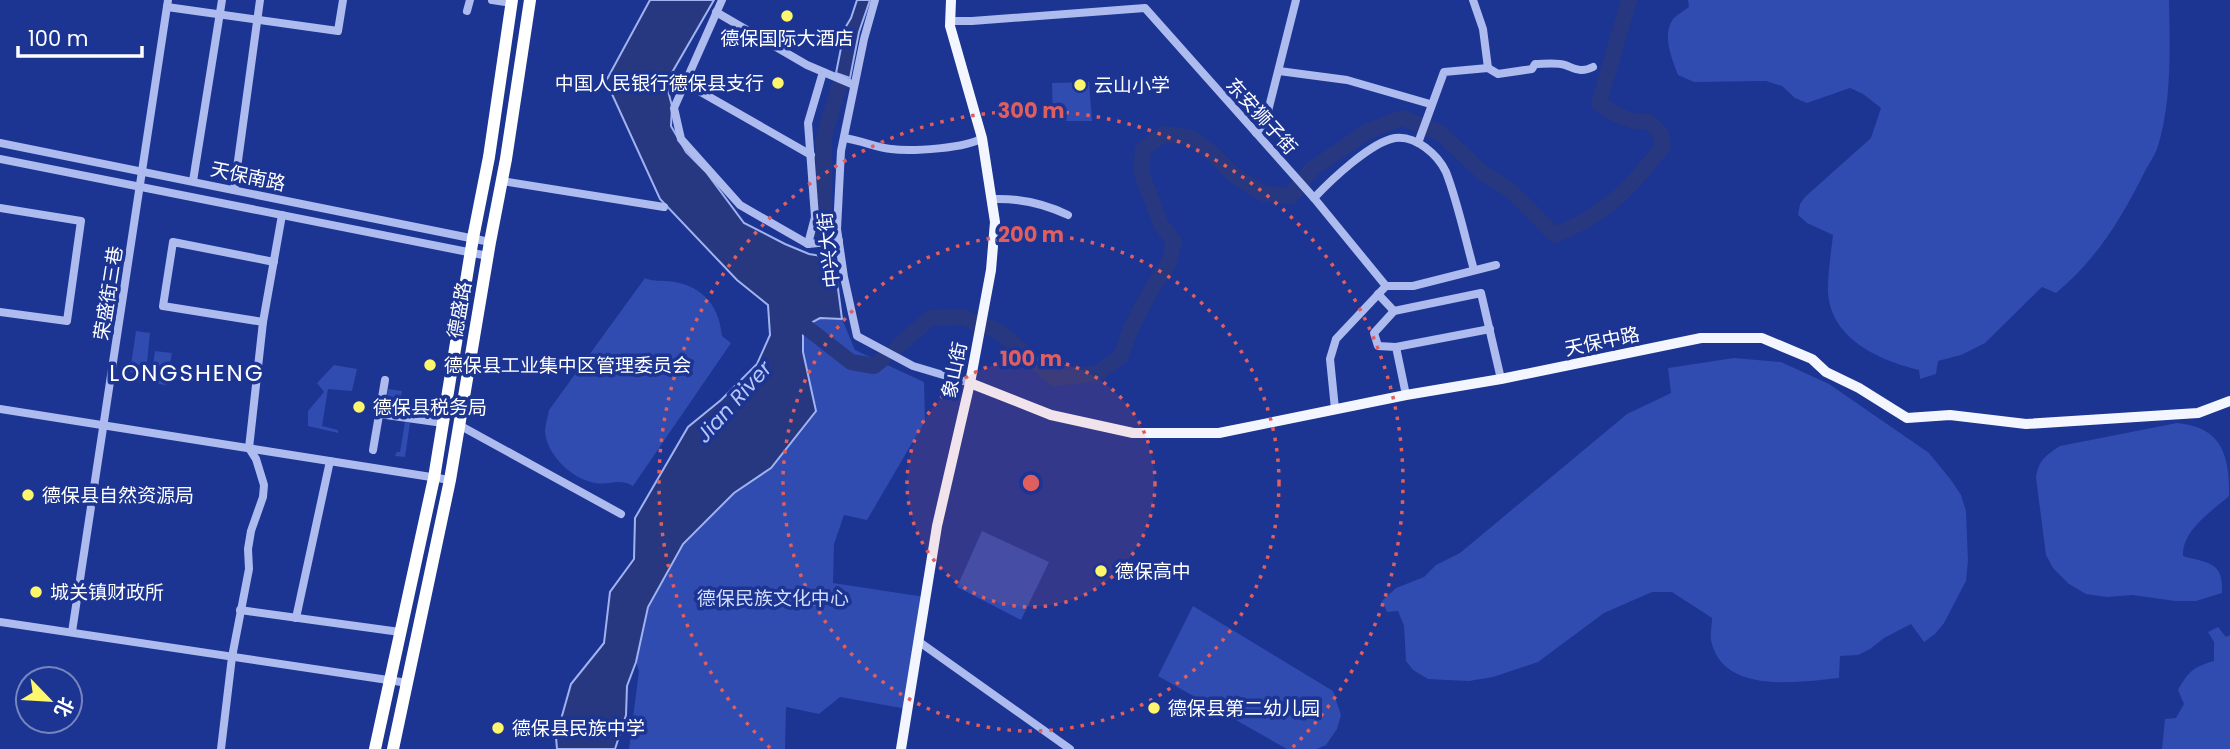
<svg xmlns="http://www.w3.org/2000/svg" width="2230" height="749" font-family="Poppins,'Noto Sans SC',sans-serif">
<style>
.green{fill:#304cb0}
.water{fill:#273880;stroke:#a0b3f0;stroke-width:2}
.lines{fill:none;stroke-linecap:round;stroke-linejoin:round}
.river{stroke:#273880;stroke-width:16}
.minor{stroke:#adbbee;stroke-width:8}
.major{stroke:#f4f6ff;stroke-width:10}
.highway{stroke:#fff;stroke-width:12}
.ring{fill:none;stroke:#e05e5e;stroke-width:3.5;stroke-dasharray:3.5 7}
.poi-dot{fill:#fef66b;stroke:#1c3492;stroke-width:2.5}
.labels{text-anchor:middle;stroke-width:7;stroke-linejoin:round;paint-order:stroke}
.poi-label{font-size:19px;fill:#fff;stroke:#1c3492;text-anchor:start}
.street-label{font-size:19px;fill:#fff;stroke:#1c3492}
.park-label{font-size:19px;fill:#d3dcfa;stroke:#1c3492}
.water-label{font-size:21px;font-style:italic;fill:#b9c7f5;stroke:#1c3492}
.quarter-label{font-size:23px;letter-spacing:2px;fill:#fff;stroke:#1c3492}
.centre{fill:#e05e5e;stroke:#1c3492;stroke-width:3.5}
.ring-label{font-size:21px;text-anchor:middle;font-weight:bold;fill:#e05e5e;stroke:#1c3492;stroke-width:7;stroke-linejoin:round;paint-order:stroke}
</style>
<rect width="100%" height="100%" fill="#1c3492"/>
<g class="green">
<path d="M1688,0H2169C2170,48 2172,103 2157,149C2154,157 2148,165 2144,173C2122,218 2096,260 2056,293L2042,287L1985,343L1961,355L1938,361L1936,374L1920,379L1919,370C1878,360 1829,338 1828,290C1828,272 1831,253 1833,235L1807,223L1798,215L1800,204L1805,197L1871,138L1881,108L1863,94L1850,88L1807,103L1795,98L1782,86L1766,81L1694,82L1678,75C1672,59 1661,34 1674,18C1678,14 1685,10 1689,7Z"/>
<path d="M1089,82L1092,121H1053L1052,83Z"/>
<path d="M645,278C655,282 656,280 666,281C699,283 719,303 722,336L731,343L633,486C617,477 609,487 591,482C570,477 547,454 545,432C545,425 548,417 549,410Z"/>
<path d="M820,318L842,319L855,350L924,382L925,421L867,520L844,515L834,544L833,583L925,597L907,709L840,697L819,714L786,707L785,749H629L639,671L636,662L648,607L683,544L734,493L771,468L816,411L803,352V327Z"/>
<path d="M136,331L150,333L145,383H139V375L130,372Z"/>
<path d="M155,351L172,353L166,385L150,383Z"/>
<path d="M1734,358L1781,362L1829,384L1929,453L1951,480L1961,495L1966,511L1968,561L1966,581L1944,623L1935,634L1924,642L1911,624L1884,638L1870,649L1858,655L1840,656L1839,678C1799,682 1722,695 1711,640C1710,633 1712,625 1712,618L1672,592H1652L1604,613L1538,662L1493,677L1469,681L1446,680L1428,679L1413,670L1406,661L1404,626L1398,611L1387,612L1382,601L1396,588L1424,577L1436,565L1460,553L1627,414L1671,393L1668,368Z"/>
<path d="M334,365L357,369L352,391L328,389L322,426L338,430V433L308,426V411L324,392L317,383Z"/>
<path d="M388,389L402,391L398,412L384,410Z"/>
<path d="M405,422L410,423L405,457L395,456L397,452H400Z"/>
<path d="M2177,423C2221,427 2230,454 2229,496C2211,512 2182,530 2183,556C2207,563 2224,561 2222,593L2196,601H2175L2132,595L2107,597L2086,594L2069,584L2053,568L2046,555L2036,478C2038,461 2046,455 2060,446Z"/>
<path d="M982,531L1049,562L1021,620L957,587Z"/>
<path d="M1193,606L1333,691L1341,715L1337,729L1326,745L1317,749H1287L1158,676Z"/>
<path d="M2218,627L2226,637L2230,635V749H2162L2165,719L2176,718L2184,704L2178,690C2189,671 2193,667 2214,661V642L2208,632Z"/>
</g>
<g class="water">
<path d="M650,0H714L666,83L672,106L671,126L686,152L706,172L744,223L785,244L809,254L834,258L842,319L820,318L803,327V352L816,411L771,468L734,493L683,544L648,607L636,662L627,686L626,715L615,749H557L556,737L571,684L604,643L610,592L634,559L635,518L688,427L721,400L757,364L770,335L768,305L737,280L660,199L606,81Z"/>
<path d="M857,0H870L859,32L850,78L836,73L845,28L851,18Z"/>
</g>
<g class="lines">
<g class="river">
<path d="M822,235L824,222V137L839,86"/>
<path d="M788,313L851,362L874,366L884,358"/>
<path d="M988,327L998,331L1055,378L1099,373L1121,356L1131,328L1146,299L1169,262L1174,242L1161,224L1141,172L1143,149L1164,134L1191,138L1212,153L1234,175L1264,194L1291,196L1312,169L1368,131L1402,118L1439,132L1483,173L1510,190L1555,235C1604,216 1632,187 1663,146L1661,134L1649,122C1629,122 1615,116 1599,103L1629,0"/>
<path d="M896,348L930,318L963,317L974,322"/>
</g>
<g class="minor">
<path d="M492,0L512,3"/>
<path d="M722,0L674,108L681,139L740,205L808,244L839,241"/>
<path d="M875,0L864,39L841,151L837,229L844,277L857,336L913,366L970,383"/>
<path d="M1473,0L1483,29L1488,68"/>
<path d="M167,7L338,31L343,0"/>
<path d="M467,11L470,0"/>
<path d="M716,12L807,65L854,85"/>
<path d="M951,21H972L1145,8L1314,198L1386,286L1336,339L1330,359L1335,409"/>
<path d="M1279,71L1347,80L1430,104"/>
<path d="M685,83L811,155"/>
<path d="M1256,133L1265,123L1296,0"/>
<path d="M844,138C860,140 878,148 891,149C911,152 968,148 982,138"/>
<path d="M0,143L490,242"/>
<path d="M1418,143L1444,72L1488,68L1498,74L1532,69L1535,64C1543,64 1557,62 1565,65C1576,69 1581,73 1593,67"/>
<path d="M0,159L488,256"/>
<path d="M193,181L222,0"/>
<path d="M502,181L664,207"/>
<path d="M234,190L260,0"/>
<path d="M1314,198C1331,180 1371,142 1395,138C1416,135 1438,155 1446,172C1458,203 1465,238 1474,270"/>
<path d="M992,199C1018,198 1045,204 1068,215"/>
<path d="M0,208L81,221L67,321L0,312"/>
<path d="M808,244L815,217L808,123L823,72"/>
<path d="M274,262L173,242L163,306L263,322L282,215"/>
<path d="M1386,286H1413L1496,265"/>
<path d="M1378,294L1394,311L1481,293L1501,379"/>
<path d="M1394,311L1374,333L1378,346L1396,347L1406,395"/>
<path d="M1396,347L1490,329"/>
<path d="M0,409L450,480"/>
<path d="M379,414L443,423"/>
<path d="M459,425L621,514"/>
<path d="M373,450L385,380"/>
<path d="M240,610L400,632"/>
<path d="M296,618L330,461"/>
<path d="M0,622L408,683"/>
<path d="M72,632L168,0"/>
<path d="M918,641L1070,749"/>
<path d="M221,749L232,657L249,569L248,549L251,531L263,497L264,485L256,459L249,448L263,322"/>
</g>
<g class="major">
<path d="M970,383L1051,415L1133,433H1219L1406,395L1501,379L1701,338H1762L1812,359L1826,372L1859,388L1907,418L1950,415L2026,424L2198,413L2230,401"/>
<path d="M901,749L937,526L970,383L991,270L995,222L982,138L950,26L951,0"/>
</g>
<g class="highway">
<path d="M375,749L434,478L473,238L489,157L512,0"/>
<path d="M393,749L450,480L490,242L506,159L530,0"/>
</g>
</g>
<circle cx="1031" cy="483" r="124" fill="#e05e5e" fill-opacity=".12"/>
<g class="ring">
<circle cx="1031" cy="483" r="124"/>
<circle cx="1031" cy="483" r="248"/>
<path d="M770 748A372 372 0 1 1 1292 748"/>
</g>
<g class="poi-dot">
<circle cx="787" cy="16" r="7"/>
<circle cx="778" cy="83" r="7"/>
<circle cx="1080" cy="85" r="7"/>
<circle cx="430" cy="365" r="7"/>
<circle cx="359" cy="407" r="7"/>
<circle cx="28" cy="495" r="7"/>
<circle cx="1101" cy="571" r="7"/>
<circle cx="36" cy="592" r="7"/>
<circle cx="1154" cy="708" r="7"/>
<circle cx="498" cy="728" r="7"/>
</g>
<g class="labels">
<g class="poi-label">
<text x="787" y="45" text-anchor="middle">德保国际大酒店</text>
<text x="764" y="90" text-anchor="end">中国人民银行德保县支行</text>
<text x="1094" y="92">云山小学</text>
<text x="444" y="372">德保县工业集中区管理委员会</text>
<text x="373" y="414">德保县税务局</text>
<text x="42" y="502">德保县自然资源局</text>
<text x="1115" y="578">德保高中</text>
<text x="50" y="599">城关镇财政所</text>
<text x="1168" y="715">德保县第二幼儿园</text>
<text x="512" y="735">德保县民族中学</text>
</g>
<g class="street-label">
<text transform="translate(1262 116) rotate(48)" y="7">东安狮子街</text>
<text transform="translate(248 176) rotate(12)" y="7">天保南路</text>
<text transform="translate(828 250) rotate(-96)" y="7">中兴大街</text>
<text transform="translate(108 293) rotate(-81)" y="7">荣盛街三巷</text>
<text transform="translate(459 310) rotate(-80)" y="7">德盛路</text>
<text transform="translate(1602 341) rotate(-12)" y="7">天保中路</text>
<text transform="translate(954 370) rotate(-78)" y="7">象山街</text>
</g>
<g class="park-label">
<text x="773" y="605">德保民族文化中心</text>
</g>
<g class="water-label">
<text transform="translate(734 402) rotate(-48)" y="7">Jian River</text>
</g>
<g class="quarter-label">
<text x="187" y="381">LONGSHENG</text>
</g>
</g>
<circle cx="1031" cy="483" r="10" class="centre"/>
<g class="ring-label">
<text x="1031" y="118">300 m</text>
<text x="1031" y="242">200 m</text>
<text x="1031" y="366">100 m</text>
</g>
<g transform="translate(49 700) rotate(115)"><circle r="33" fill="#1c3492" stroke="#7785be" stroke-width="2"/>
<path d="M0-5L12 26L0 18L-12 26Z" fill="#fef66b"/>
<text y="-10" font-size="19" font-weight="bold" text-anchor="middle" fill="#ffffff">北</text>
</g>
<path d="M18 46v10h124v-10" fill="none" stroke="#ffffff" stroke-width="3.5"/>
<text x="28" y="46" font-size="21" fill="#ffffff" stroke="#1c3492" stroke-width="5" paint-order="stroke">100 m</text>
</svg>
